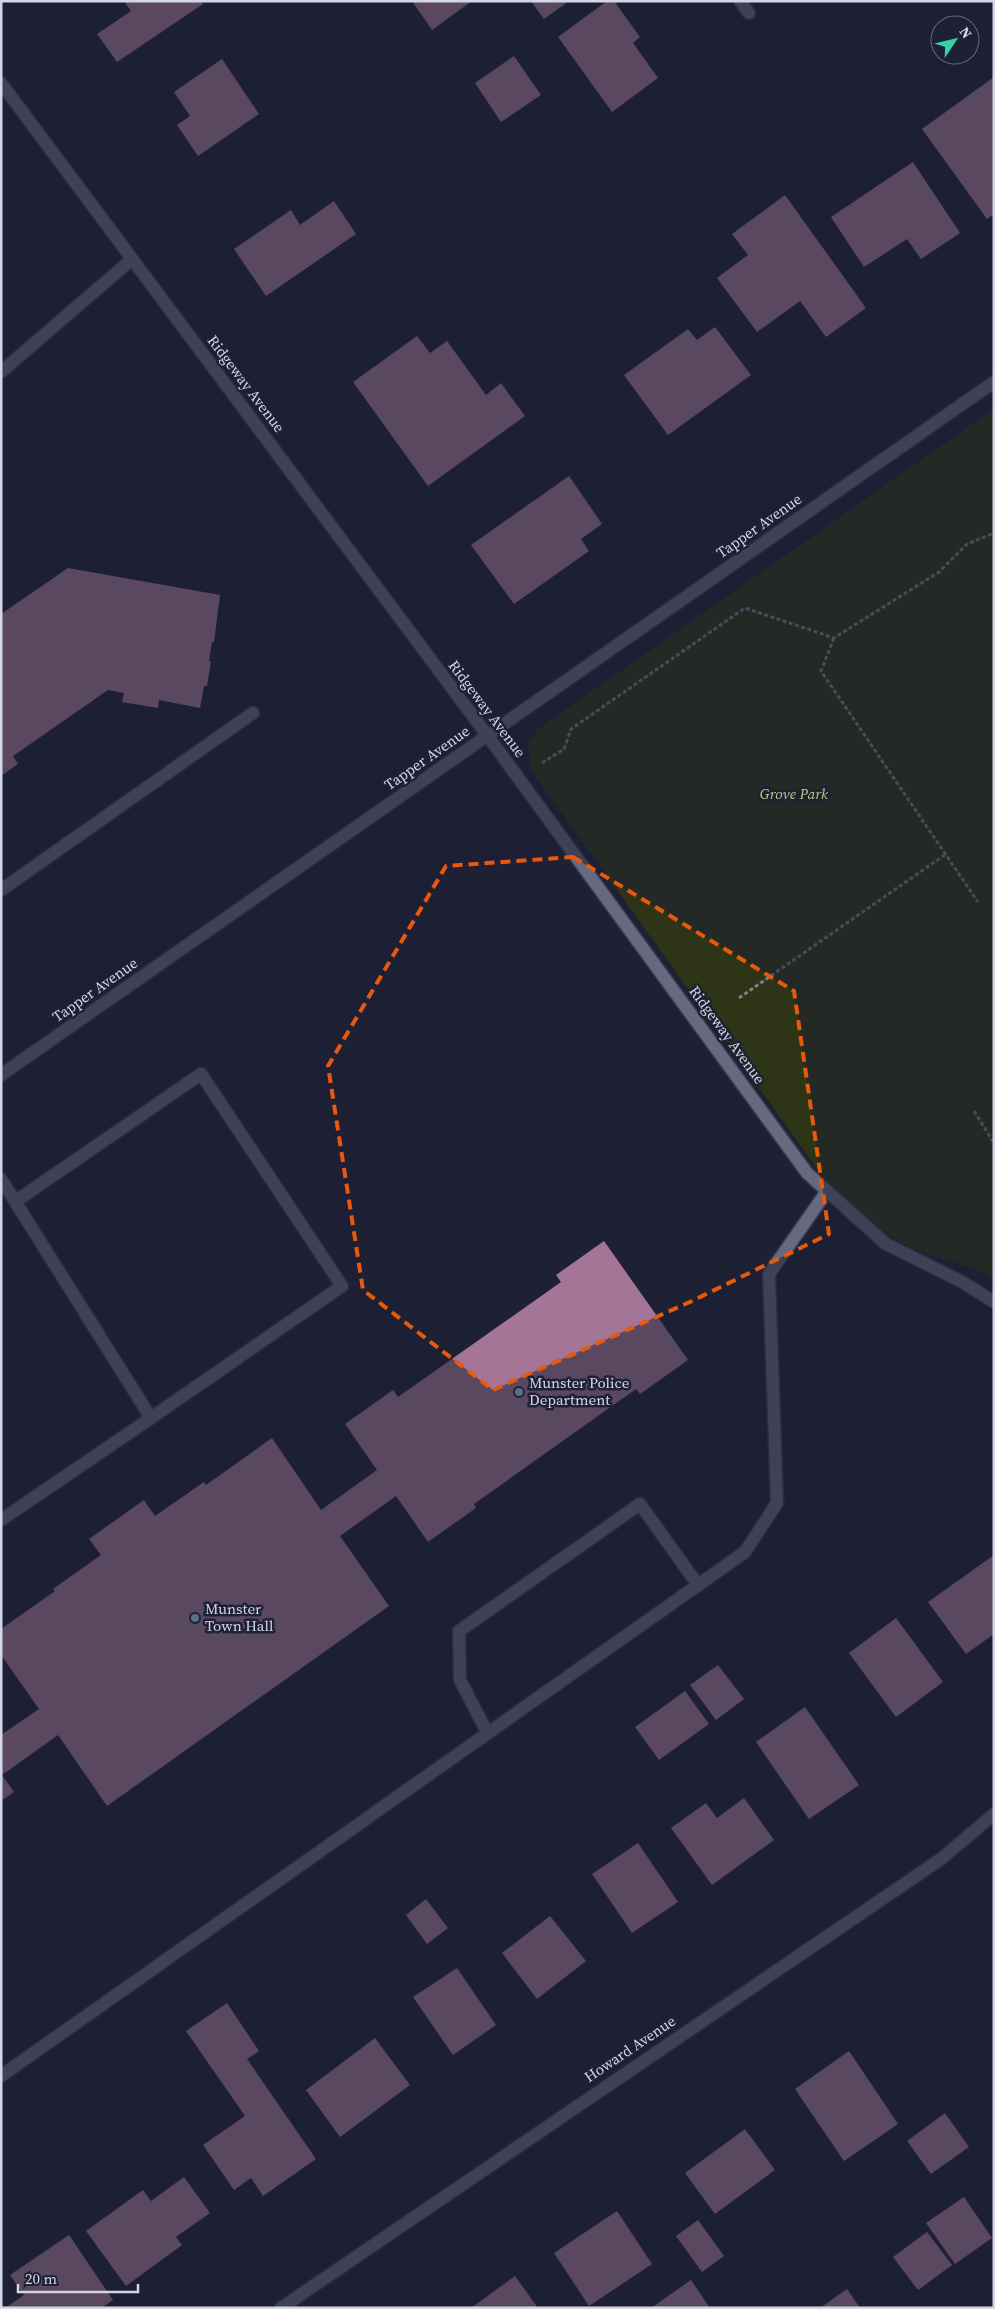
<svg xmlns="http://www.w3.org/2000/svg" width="995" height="2309" font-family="'Source Serif 4',serif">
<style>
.green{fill:#2e3416}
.building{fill:#a47596}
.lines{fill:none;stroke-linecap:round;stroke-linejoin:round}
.service-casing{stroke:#393b4b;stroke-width:15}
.minor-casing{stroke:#393b4b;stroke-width:15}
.path{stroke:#7c7f8e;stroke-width:3;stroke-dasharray:4 2.5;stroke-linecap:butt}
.service{stroke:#666a81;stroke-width:12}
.minor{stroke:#666a81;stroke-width:12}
.marked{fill:none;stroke:#e8590c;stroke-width:4;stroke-dasharray:10 6;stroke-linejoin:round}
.service-dot{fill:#5c6f8a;stroke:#1e2134;stroke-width:2}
.labels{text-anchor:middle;stroke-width:5;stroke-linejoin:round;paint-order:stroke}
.street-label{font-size:15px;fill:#d3d6e3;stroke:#1e2134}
.park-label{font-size:15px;font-style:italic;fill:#b9c97a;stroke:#1e2134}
.poi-label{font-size:15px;fill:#d3d6e3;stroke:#1e2134;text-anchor:start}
</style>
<rect width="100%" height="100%" fill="#1e2134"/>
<path class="green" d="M994,409V1278C969,1265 941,1260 915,1249C877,1233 850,1207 823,1177L531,770L528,744L538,729Z"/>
<g class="building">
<path d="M124,1H201L203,4L117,62L97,34L131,11Z"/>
<path d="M412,1H472L432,30Z"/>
<path d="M531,1H569L544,19Z"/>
<path d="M607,1H614L640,37L633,43L658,78L612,112L558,37Z"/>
<path d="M514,56L541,95L501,122L475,83Z"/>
<path d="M222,59L259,114L198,156L177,125L190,116L174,92Z"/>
<path d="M994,77V214L987,219L922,129Z"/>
<path d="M913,162L960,233L921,259L907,239L864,267L831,217Z"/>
<path d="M785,195L866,308L826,337L800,301L757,332L717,278L748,255L732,234Z"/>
<path d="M334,201L356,234L266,296L234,249L291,210L300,225Z"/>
<path d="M715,327L751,375L668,435L624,375L688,329L697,340Z"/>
<path d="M417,336L430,353L447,341L486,395L501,383L525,416L428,486L353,382Z"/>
<path d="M569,476L602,524L581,539L589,551L514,604L471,545Z"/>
<path d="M68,568L220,595L214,642H212L209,661H211L207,686H204L200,708L159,700L158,708L122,702L124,693L108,690L13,756L18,764L1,776V614Z"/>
<path d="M604,1241L688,1360L640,1394L636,1389L474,1504L476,1508L428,1542L396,1496L340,1536L389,1606L107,1806L58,1735L2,1775L14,1792L1,1801V1735L39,1709L1,1655V1629L55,1591L53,1589L101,1555L89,1539L144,1500L155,1516L204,1482L206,1485L272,1438L321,1510L377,1470L345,1424L393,1390L398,1397L561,1282L556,1275Z"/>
<path d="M994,1555V1634L966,1654L928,1602Z"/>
<path d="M896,1618L943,1682L896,1717L849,1653Z"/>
<path d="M718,1665L744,1699L716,1720L690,1685Z"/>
<path d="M685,1691L709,1724L659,1760L635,1727Z"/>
<path d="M805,1707L859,1785L809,1819L756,1742Z"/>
<path d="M744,1798L774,1840L712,1885L671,1828L706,1803L717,1818Z"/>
<path d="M638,1843L678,1902L632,1933L592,1874Z"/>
<path d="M426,1899L448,1928L427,1944L406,1915Z"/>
<path d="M550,1916L586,1961L537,1999L502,1953Z"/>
<path d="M457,1968L496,2025L453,2055L413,1997Z"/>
<path d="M227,2003L259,2051L247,2059L316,2159L263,2196L251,2178L234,2190L203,2145L245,2116L186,2031Z"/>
<path d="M375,2038L410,2085L340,2137L306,2090Z"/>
<path d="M849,2051L898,2124L844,2161L795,2089Z"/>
<path d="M945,2113L969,2147L931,2174L907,2141Z"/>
<path d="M745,2129L775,2170L715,2214L685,2173Z"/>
<path d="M184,2177L210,2213L176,2237L182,2245L126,2286L86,2231L143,2190L151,2201Z"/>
<path d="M964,2197L992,2238L955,2264L926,2223Z"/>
<path d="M617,2211L652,2264L589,2306L554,2253Z"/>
<path d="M698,2220L724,2256L702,2272L676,2236Z"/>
<path d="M927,2232L952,2265L918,2290L893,2257Z"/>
<path d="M69,2235L113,2300L101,2308H5L24,2295L10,2275Z"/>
<path d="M515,2276L538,2308H471Z"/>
<path d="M691,2280L710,2308H651Z"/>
<path d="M847,2289L860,2308H820Z"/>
</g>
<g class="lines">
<g class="service-casing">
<g id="service">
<path d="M1,372L132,259"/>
<path d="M1,890L253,713"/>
<path d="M1,1179L151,1418L1,1520"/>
<path d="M16,1201L201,1074L342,1286L151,1418"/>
<path d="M487,1732L460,1680L459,1631L640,1504L698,1585"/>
<path d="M1,2076L745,1552L777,1503L769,1274L827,1191"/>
</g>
</g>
<g class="minor-casing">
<g id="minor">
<path d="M740,1L749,13"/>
<path d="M1,83L487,735L807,1173L886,1244L964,1283L994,1302"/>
<path d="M1,1075L994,382"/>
<path d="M281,2308L941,1859L994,1814"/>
</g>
</g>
<g class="path">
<path d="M834,638L821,671L978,902"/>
<path d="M542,763L564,749L571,729L745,608L834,638L939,572L967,544L994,533"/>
<path d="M739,998L946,854"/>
<path d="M974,1111L994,1143"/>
</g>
<use href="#service" class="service"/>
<use href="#minor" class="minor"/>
</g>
<path d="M0 0H995V2309H0ZM573,857L794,991L829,1234L692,1301L493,1390L363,1290L328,1066L446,866Z" fill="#1e2134" fill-opacity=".55" fill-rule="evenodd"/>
<path class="marked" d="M573,857L794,991L829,1234L692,1301L493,1390L363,1290L328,1066L446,866Z"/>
<g class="service-dot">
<circle cx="519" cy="1392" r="5"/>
<circle cx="195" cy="1618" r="5"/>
</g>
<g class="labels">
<g class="street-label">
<text transform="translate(246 384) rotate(53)" y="5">Ridgeway Avenue</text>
<text transform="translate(759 526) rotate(-35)" y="5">Tapper Avenue</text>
<text transform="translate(487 709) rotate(53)" y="5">Ridgeway Avenue</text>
<text transform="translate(427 758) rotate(-35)" y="5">Tapper Avenue</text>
<text transform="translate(95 990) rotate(-35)" y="5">Tapper Avenue</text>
<text transform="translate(727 1035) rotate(54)" y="5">Ridgeway Avenue</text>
<text transform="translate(630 2049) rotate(-34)" y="5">Howard Avenue</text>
</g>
<g class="park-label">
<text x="794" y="799">Grove Park</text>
</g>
<g class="poi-label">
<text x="529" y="1388">Munster Police<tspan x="529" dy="17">Department</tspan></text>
<text x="205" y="1614">Munster<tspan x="205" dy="17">Town Hall</tspan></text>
</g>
</g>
<rect width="995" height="2309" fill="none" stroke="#d3d6e3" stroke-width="5"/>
<g transform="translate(955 40) rotate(55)"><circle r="24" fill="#1e2134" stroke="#66697a"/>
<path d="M0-4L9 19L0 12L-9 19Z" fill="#35d4a7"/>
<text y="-8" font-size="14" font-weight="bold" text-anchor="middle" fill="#d3d6e3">N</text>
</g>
<path d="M18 2284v8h120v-8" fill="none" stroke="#d3d6e3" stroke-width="2.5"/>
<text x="25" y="2284" font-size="15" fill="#d3d6e3" stroke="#1e2134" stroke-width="4" paint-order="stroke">20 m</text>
</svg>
